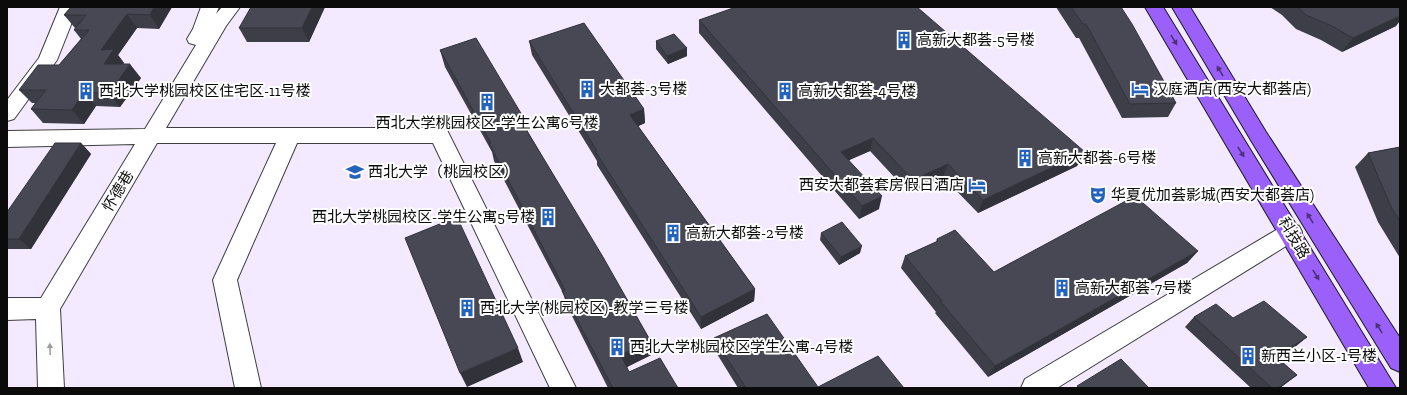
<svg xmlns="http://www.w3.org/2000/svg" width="1407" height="395" font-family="'Zilla Slab','Noto Sans SC',serif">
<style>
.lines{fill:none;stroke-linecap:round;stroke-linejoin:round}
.minor-casing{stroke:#3e3e3e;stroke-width:2}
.major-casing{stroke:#1c1c1c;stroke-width:2}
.minor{fill:#fff;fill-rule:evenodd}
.major{fill:#9b60f9;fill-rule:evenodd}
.wall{fill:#3e3e48}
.shaded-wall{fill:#32323b}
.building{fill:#484854;stroke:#32323b}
.oneway{fill:#4c3176}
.oneway2{fill:#9d9d9d}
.labels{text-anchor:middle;stroke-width:4;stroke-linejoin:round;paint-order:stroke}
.poi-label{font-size:15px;fill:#0b0b0b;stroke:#fff;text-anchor:start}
.street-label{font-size:15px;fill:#0b0b0b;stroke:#fff}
</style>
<rect width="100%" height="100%" fill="#f3eaff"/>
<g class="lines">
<g class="minor-casing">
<g id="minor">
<path d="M60,7H78L57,60L14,119L7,121V100L39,58Z"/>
<path d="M201,7H219L216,14L222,7H240L226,26L166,128H440L447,130L576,388H550L433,143H297L237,280L261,388H235L213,280L276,143H157L60,309L64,388H38L36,319L7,320V298H41L135,144L7,147V131L145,129L196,45L189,43L187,39L193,29Z"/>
<path d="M1291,223L1299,226L1302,232L1299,238L1057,388H1021L1025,379L1283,226Z"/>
</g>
</g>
<g class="major-casing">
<g id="major">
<path d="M1145,7H1163L1396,388H1369Z"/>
<path d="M1172,7H1190L1266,132L1400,338V372L1391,368L1252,142Z"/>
</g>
</g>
<use href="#minor" class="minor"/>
<use href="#major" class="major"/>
</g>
<g class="wall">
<path d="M71,7H172L159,29L137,28L118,55L124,63L123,64L141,78L120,107L96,106L84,124L43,123L31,109L35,103H32L19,90L59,65L81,39L74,30L75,28L64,15Z"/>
<path d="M325,7L309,42H247L239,28Z"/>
<path d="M1056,7H1121L1176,103L1168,117L1122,118L1079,38H1076Z"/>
<path d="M1270,7H1400L1396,26L1342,52L1321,40L1296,29L1282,15Z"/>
<path d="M699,20L1085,152L1077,166L978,213L943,177L909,193L870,151L849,160L879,209L859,219L699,33Z"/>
<path d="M529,41L644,109L645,123L638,126L755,289L754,301L701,329L597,165V161L532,55Z"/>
<path d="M656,41L687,48V56L668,64L656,49Z"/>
<path d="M440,50L525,120L528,132L650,340L651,355L627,367L629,372L678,388H608L567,306L563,293L494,161L492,152L445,67Z"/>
<path d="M81,143L91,154L31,249H7V212Z"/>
<path d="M1400,147V258L1378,222L1355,167L1368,153Z"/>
<path d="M821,233L860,253L839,265L820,240Z"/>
<path d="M937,239L994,272L1198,251L1187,263L988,377L935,313L936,312L901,268L905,256L936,242Z"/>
<path d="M1194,317L1233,318L1307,337L1296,346L1278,358L1297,375L1280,388H1251L1185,327Z"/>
<path d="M714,338L818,387L904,388H738L714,349Z"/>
</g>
<g class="shaded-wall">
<path d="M154,7H172L159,29L150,15Z"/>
<path d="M312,7H325L309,42L302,28Z"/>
<path d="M127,14L137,28L118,55L124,63L115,78L104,64L101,50Z"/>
<path d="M1400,16V21L1396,26L1342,52L1353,38Z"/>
<path d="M687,48V56L668,64L667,56Z"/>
<path d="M130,64L141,78L120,107L109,94Z"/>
<path d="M84,92L96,106L84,124L72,110Z"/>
<path d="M644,109L645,123L632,129L630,115Z"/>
<path d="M525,120L529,137L521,121Z"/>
<path d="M873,138L870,151L838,165L841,152Z"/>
<path d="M81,143L91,154L31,249L19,239Z"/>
<path d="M1085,152L1077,166L978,213L983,200Z"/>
<path d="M948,164L943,177L909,193L913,180Z"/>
<path d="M882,196L879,209L859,219L862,206Z"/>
<path d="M862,246L860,253L839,265L841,257Z"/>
<path d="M1198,251L1187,263L988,377L995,366Z"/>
<path d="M755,289L754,301L701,329V317Z"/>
<path d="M1307,337L1296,346L1265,366L1276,357Z"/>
<path d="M650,340L651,355L623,369L621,355Z"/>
<path d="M518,348L523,362L467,387L460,373Z"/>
<path d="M1297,375L1280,388H1278Z"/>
</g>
<g class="building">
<path d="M71,7H154L150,15L127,14L101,50L114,49L104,64H130L109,94L84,92L72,110L31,109L46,90H19L38,65H59L89,30H74L86,15H64Z"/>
<path d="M251,7H312L302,28H239Z"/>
<path d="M736,7H917L1085,152L983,200L948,164L913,180L873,138L841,152L882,196L862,206L699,20Z"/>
<path d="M1071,7H1121L1132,24L1176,103L1130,104L1086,24H1083Z"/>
<path d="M1298,7H1398L1400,8V16L1353,38L1332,26L1306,15Z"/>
<path d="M584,23L644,109L630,115L755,289L701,317L595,151H597L529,41Z"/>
<path d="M674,34L687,48L667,56L656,41Z"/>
<path d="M476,38L525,120L521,121L603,257L650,340L621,355L629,372L660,358L678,388H613L562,291L565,290L489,143H491L440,50Z"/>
<path d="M55,143H81L19,239H7V212Z"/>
<path d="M1400,147V221L1392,209L1368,153Z"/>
<path d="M1135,196L1198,251L995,366L940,301H942L905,256L938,241L937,239L955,230L994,272Z"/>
<path d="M457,217L518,348L460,373L405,238Z"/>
<path d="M842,222L862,246L841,257L821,233Z"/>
<path d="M1264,301L1307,337L1276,357L1297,375L1278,388H1272L1194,317L1216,304L1233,318Z"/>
<path d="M767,314L818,387L878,356L904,388H746L714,338Z"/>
<path d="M1121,359L1149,388H1079L1077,386Z"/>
</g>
<defs><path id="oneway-solid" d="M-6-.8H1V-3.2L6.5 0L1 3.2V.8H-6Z"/></defs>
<g class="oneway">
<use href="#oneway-solid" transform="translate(1174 40) rotate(59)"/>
<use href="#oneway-solid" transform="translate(1220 71) rotate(-121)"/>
<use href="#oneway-solid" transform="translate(1241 152) rotate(58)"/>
<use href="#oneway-solid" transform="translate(1310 218) rotate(-122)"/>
<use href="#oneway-solid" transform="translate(1316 275) rotate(59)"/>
<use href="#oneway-solid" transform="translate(1379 328) rotate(-122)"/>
</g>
<use class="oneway2" href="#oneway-solid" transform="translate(50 349) rotate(-92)"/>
<defs>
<g id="building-bare" transform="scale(1.38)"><path d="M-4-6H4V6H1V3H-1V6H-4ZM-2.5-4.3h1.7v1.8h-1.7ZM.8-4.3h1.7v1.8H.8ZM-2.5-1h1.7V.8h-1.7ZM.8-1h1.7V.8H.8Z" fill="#2463bb" stroke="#fff" stroke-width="2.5" paint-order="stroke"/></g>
<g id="hotel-bare" transform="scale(1.38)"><path d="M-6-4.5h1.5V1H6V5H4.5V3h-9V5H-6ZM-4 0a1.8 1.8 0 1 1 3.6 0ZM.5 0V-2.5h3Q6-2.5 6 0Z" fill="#2463bb" stroke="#fff" stroke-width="2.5" paint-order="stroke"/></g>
<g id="university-bare" transform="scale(1.38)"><path d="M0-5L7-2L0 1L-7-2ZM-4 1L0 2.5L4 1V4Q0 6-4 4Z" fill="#2463bb" stroke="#fff" stroke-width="2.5" paint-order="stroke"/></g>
<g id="theatre-bare" transform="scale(1.38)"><path d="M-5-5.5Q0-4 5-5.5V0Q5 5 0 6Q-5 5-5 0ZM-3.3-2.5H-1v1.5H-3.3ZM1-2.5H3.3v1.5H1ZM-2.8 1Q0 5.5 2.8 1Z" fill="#2463bb" stroke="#fff" stroke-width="2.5" paint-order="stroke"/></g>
</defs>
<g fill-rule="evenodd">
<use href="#building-bare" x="904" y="40"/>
<use href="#building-bare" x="587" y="89"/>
<use href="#hotel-bare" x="1140" y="89"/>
<use href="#building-bare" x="86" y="91"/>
<use href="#building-bare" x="785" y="91"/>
<use href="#building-bare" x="487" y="102"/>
<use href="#building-bare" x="1025" y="158"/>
<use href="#university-bare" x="355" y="172"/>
<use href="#hotel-bare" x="977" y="185"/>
<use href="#theatre-bare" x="1098" y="195"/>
<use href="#building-bare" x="548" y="217"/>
<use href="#building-bare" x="673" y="233"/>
<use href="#building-bare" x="1062" y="288"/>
<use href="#building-bare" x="467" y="308"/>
<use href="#building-bare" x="617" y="347"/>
<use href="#building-bare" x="1248" y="356"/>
</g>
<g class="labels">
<g class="poi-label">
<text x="917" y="45">高新大都荟-5号楼</text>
<text x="600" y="94">大都荟-3号楼</text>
<text x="1153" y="94">汉庭酒店(西安大都荟店)</text>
<text x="99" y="96">西北大学桃园校区住宅区-11号楼</text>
<text x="798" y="96">高新大都荟-4号楼</text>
<text x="487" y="128" text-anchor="middle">西北大学桃园校区-学生公寓6号楼</text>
<text x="1038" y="163">高新大都荟-6号楼</text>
<text x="368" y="177">西北大学（桃园校区）</text>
<text x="964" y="190" text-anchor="end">西安大都荟套房假日酒店</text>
<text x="1111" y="200">华夏优加荟影城(西安大都荟店)</text>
<text x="535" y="222" text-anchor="end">西北大学桃园校区-学生公寓5号楼</text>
<text x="686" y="238">高新大都荟-2号楼</text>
<text x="1075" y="293">高新大都荟-7号楼</text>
<text x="480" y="313">西北大学(桃园校区)-教学三号楼</text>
<text x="630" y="352">西北大学桃园校区学生公寓-4号楼</text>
<text x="1261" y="361">新西兰小区-1号楼</text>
</g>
<g class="street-label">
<text transform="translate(118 191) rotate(-59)" y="5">怀德巷</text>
<text transform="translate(1294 238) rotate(59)" y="5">科技路</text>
</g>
</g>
<rect width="1407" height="395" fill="none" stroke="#0b0b0b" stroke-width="16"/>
</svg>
